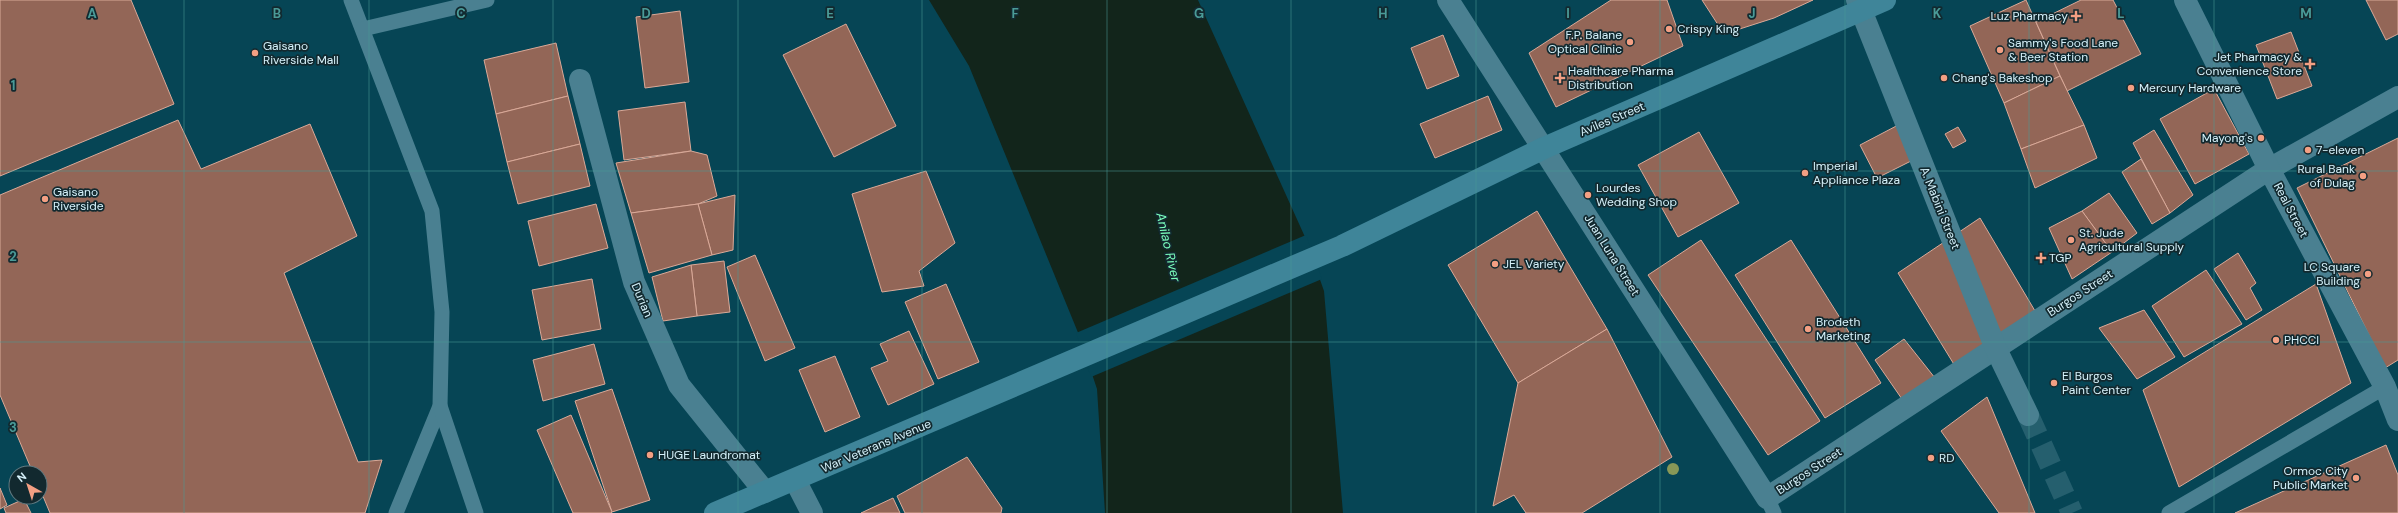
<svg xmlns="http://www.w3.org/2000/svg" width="2398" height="513" font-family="'DM Sans',sans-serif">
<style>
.water{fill:#12251b}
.pier{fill:#064555}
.building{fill:#936657;stroke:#daa998}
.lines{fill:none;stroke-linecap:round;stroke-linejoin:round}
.minor-tunnel{stroke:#255f6e;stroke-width:22;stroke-dasharray:22 11;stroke-linecap:butt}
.service{stroke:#4a8091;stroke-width:15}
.minor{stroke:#4a8091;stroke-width:22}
.secondary{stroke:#3f8599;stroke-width:22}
.tree{fill:#889857}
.grid{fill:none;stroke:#4a9b98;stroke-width:1;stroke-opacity:0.55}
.poi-dot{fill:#f39f83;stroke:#12292f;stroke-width:1.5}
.labels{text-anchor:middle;stroke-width:3.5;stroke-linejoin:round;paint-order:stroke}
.poi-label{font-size:12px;fill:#d5f1fa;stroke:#12292f;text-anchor:start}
.street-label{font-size:12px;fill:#d5f1fa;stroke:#12292f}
.water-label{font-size:13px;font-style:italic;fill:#7bffbd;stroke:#12292f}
.grid-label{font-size:13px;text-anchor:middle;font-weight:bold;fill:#4a9b98;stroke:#12292f;stroke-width:3.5;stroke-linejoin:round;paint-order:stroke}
</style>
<rect width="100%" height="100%" fill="#064555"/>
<path class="water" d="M929,0H1198L1305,237L1324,291L1343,513H1105L1097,389L1079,335L969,66Z"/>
<path class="pier" d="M1306,235L1322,279L1091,377L1076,333Z"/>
<g class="building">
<path d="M0,0H131L174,104L0,176Z"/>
<path d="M1611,0H1667L1683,46L1556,107L1529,53Z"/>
<path d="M1702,0H1813L1774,18L1724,34Z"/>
<path d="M2026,0L2060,76L2004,103L1970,26Z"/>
<path d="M2081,0H2113L2141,54L2067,91L2036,22Z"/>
<path d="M2366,0H2398V34L2386,40Z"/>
<path d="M680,11L689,82L645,88L636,17Z"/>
<path d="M846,24L896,126L834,157L783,55Z"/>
<path d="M2291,32L2312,86L2277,99L2256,45Z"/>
<path d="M1443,35L1459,76L1427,89L1411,48Z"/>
<path d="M556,43L568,96L496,114L484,60Z"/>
<path d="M2060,76L2084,125L2021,149L2004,103Z"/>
<path d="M2214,89L2249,154L2195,184L2160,119Z"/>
<path d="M568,96L580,144L507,162L496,114Z"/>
<path d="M1488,96L1502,130L1435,158L1420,124Z"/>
<path d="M685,102L691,151L624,160L618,111Z"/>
<path d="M178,120L201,169L310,124L357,236L284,273L358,462L382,460L365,513H50L40,489V473H33L0,395V195Z"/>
<path d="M1902,123L1919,157L1877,178L1860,145Z"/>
<path d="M2084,125L2097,158L2035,188L2021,149Z"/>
<path d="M1958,127L1966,141L1953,148L1945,134Z"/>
<path d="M2154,130L2193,195L2170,213L2133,143Z"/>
<path d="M1699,132L1739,203L1678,237L1638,165Z"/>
<path d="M2398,138V360L2385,368L2297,188Z"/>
<path d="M580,144L590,186L518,204L507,162Z"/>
<path d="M691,151L707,155L717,196L698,204L631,213L616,163Z"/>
<path d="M2141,159L2170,213L2152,224L2122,172Z"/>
<path d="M926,171L955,243L919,271L924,286L882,292L852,194Z"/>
<path d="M2109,193L2137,233L2112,252L2082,211Z"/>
<path d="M735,195L733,250L712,255L698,204Z"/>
<path d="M596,204L608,248L539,266L528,221Z"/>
<path d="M698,204L712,255L649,273L631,213Z"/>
<path d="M1537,211L1607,329L1518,383L1448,265Z"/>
<path d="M2082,211L2112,252L2072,279L2049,228Z"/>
<path d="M1980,218L2038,316L1955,366L1898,273Z"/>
<path d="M1701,240L1820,421L1768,455L1648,275Z"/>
<path d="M1791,240L1881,383L1825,418L1735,275Z"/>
<path d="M2238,253L2256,283L2250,288L2262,310L2246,320L2214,269Z"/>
<path d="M755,255L795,348L765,361L727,267Z"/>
<path d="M724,261L730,312L697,316L691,265Z"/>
<path d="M691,265L697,316L663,321L652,277Z"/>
<path d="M2206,270L2242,324L2184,357L2152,306Z"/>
<path d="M592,279L601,329L542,340L532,290Z"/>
<path d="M946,284L979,362L938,379L905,302Z"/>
<path d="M2316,284L2351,383L2179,487L2143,390Z"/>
<path d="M2144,310L2175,357L2137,379L2099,328Z"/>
<path d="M1607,329L1672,457L1582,513H1526L1514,495L1493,506L1518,383Z"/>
<path d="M909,331L934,384L888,405L871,368L888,361L880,344Z"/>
<path d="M1904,339L1935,378L1904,402L1875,360Z"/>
<path d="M594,344L605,384L543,401L533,360Z"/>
<path d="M835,356L860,417L825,432L799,370Z"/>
<path d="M612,389L650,500L612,512L575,401Z"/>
<path d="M1987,397L2035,513H1999L1941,431Z"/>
<path d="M571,415L612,512L611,513H573L537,430Z"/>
<path d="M2386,445L2398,475V513H2235Z"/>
<path d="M967,457L1002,508L1001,513H905L897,496Z"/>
<path d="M0,488L7,505L0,509Z"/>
<path d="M893,498L900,513H861Z"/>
<path d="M24,499L31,513H6L4,508Z"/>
</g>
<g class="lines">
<path class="minor-tunnel" d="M2028,415L2072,513"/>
<g class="service">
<path d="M351,0L432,211L442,312L440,406L396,513"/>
<path d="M363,29L487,0"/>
<path d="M440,406L476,513"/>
<path d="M1767,498L1774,513"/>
<path d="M2169,513L2385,387"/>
</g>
<g class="minor">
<path d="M1448,0L1767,498L2269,169L2398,97"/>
<path d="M1857,0L1996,349L2028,415"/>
<path d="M2185,0L2269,169L2385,387L2398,420"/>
<path d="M580,80L634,282L679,385L765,492"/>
<path d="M795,480L812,513"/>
</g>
<path class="secondary" d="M715,513L1342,246L1544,148L1885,0"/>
</g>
<circle class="tree" cx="1673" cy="469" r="6"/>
<path class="grid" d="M184,0V513M369,0V513M553,0V513M738,0V513M922,0V513M1107,0V513M1291,0V513M1476,0V513M1660,0V513M1845,0V513M2029,0V513M2214,0V513M0,171H2398M0,342H2398"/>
<g class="poi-dot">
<path d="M2074 10h4v4h4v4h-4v4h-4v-4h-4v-4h4z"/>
<circle cx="1669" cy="29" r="4"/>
<circle cx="1630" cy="42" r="4"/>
<circle cx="2000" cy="50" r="4"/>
<circle cx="255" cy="53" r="4"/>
<path d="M2308 58h4v4h4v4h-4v4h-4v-4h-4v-4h4z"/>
<path d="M1558 72h4v4h4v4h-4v4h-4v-4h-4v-4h4z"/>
<circle cx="1944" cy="78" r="4"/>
<circle cx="2131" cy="88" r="4"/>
<circle cx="2261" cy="138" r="4"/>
<circle cx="2308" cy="150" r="4"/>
<circle cx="1805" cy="173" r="4"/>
<circle cx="2363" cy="176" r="4"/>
<circle cx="1588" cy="195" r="4"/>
<circle cx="45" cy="199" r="4"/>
<circle cx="2071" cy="240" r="4"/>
<path d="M2039 252h4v4h4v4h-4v4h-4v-4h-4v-4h4z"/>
<circle cx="1495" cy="264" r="4"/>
<circle cx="2368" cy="274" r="4"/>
<circle cx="1808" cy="329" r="4"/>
<circle cx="2276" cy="340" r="4"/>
<circle cx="2054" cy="383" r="4"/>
<circle cx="650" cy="455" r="4"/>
<circle cx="1931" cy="458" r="4"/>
<circle cx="2356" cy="478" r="4"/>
</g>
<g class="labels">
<g class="poi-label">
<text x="2068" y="20" text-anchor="end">Luz Pharmacy</text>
<text x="1677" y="33">Crispy King</text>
<text x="1622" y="39" text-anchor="end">F.P. Balane<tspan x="1622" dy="14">Optical Clinic</tspan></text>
<text x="2008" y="47">Sammy's Food Lane<tspan x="2008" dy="14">&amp; Beer Station</tspan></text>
<text x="263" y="50">Gaisano<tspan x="263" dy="14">Riverside Mall</tspan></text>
<text x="2302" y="61" text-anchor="end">Jet Pharmacy &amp;<tspan x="2302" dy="14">Convenience Store</tspan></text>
<text x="1568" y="75">Healthcare Pharma<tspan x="1568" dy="14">Distribution</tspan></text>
<text x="1952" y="82">Chang's Bakeshop</text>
<text x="2139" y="92">Mercury Hardware</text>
<text x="2253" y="142" text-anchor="end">Mayong's</text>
<text x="2316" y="154">7-eleven</text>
<text x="1813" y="170">Imperial<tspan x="1813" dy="14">Appliance Plaza</tspan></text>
<text x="2355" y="173" text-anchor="end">Rural Bank<tspan x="2355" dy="14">of Dulag</tspan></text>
<text x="1596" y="192">Lourdes<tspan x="1596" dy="14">Wedding Shop</tspan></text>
<text x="53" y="196">Gaisano<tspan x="53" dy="14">Riverside</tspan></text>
<text x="2079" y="237">St. Jude<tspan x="2079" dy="14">Agricultural Supply</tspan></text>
<text x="2049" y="262">TGP</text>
<text x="1503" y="268">JEL Variety</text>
<text x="2360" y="271" text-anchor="end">LC Square<tspan x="2360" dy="14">Building</tspan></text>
<text x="1816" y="326">Brodeth<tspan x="1816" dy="14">Marketing</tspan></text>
<text x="2284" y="344">PHCCI</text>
<text x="2062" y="380">El Burgos<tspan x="2062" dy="14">Paint Center</tspan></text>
<text x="658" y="459">HUGE Laundromat</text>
<text x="1939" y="462">RD</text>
<text x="2348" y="475" text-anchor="end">Ormoc City<tspan x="2348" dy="14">Public Market</tspan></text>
</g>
<g class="street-label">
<text transform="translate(1612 119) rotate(-23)" y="4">Aviles Street</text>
<text transform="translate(1940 208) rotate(68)" y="4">A. Mabini Street</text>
<text transform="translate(2291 210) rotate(62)" y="4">Real Street</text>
<text transform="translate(1612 255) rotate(58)" y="4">Juan Luna Street</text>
<text transform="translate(2080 293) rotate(-33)" y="4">Burgos Street</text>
<text transform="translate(642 300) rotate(67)" y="4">Durian</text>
<text transform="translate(876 446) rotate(-23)" y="4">War Veterans Avenue</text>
<text transform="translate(1809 471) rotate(-33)" y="4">Burgos Street</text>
</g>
<g class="water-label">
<text transform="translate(1169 247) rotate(77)" y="5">Anilao River</text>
</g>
</g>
<g class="grid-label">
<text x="92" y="18">A</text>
<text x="277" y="18">B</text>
<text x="461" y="18">C</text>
<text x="646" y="18">D</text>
<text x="830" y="18">E</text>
<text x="1015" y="18">F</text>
<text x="1199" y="18">G</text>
<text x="1383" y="18">H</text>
<text x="1568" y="18">I</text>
<text x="1752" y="18">J</text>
<text x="1937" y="18">K</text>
<text x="2121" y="18">L</text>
<text x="2306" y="18">M</text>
<text x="13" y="90">1</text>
<text x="13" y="261">2</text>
<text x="13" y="432">3</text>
</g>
<g transform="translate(28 485) rotate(321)"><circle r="19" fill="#12292f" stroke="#607980"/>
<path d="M0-3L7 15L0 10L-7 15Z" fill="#f39f83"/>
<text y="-6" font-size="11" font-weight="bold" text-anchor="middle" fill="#d5f1fa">N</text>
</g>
</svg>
